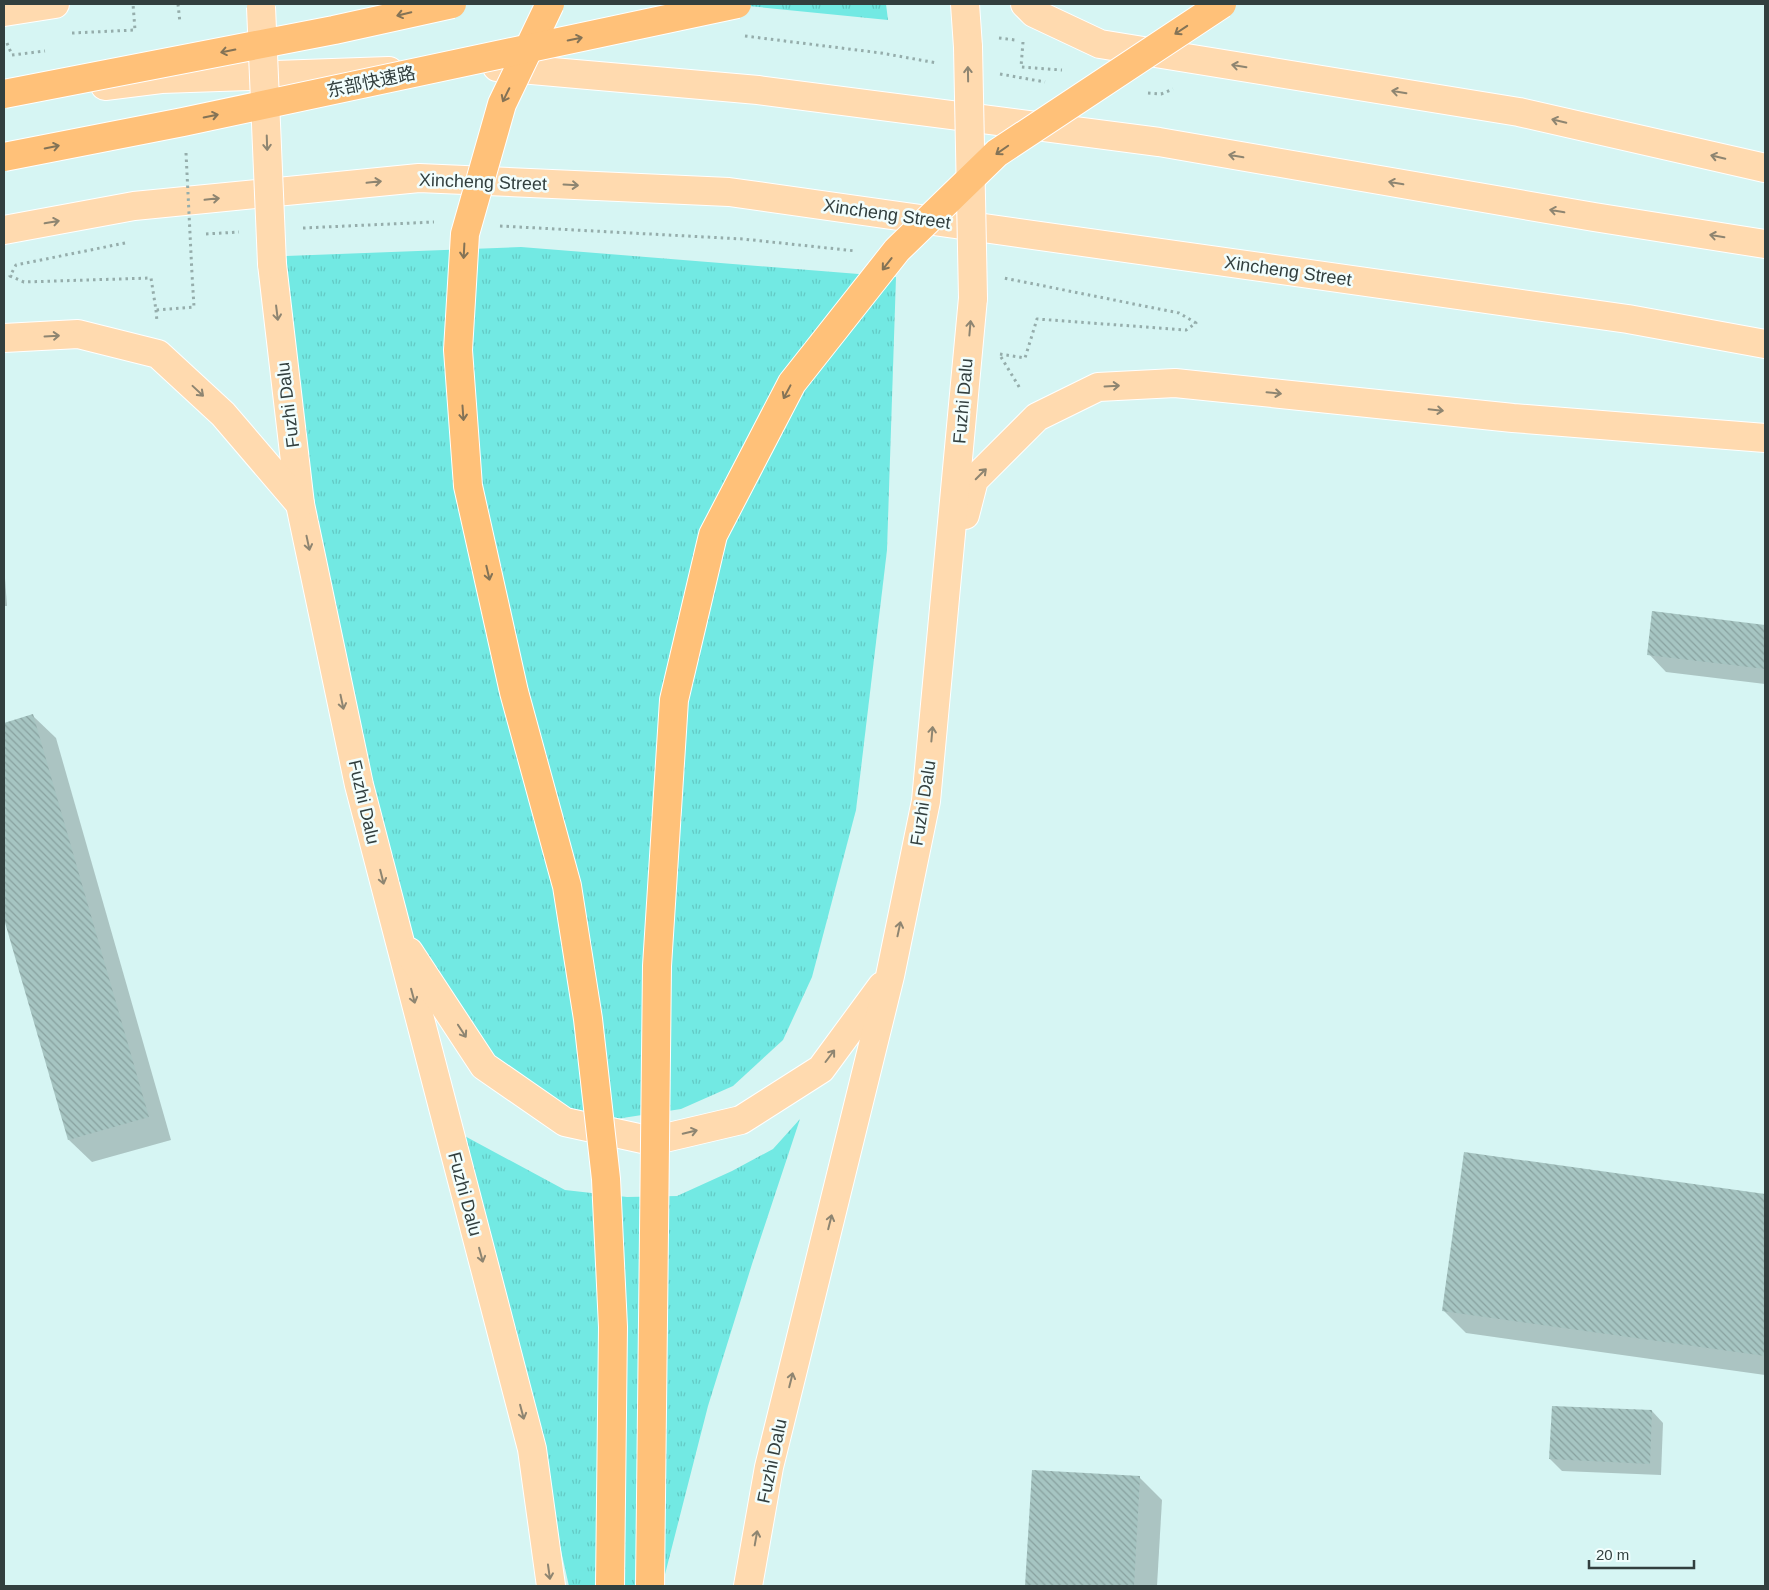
<svg xmlns="http://www.w3.org/2000/svg" width="1769" height="1590" font-family="Helvetica,'Noto Sans SC',sans-serif">
<style>
.grass{fill:url(#grass-tufts)}
.shadow{fill:#0003}
.building{fill:url(#building-back-hatch)}
.lines{fill:none;stroke-linecap:round;stroke-linejoin:round}
.major-casing{stroke:#fff;stroke-width:30}
.path{stroke:#95adab;stroke-width:3;stroke-dasharray:2.5 4;stroke-linecap:butt}
.major{stroke:#ffdaaf;stroke-width:28}
.major-bridge-casing{stroke:#fff;stroke-width:30;stroke-linecap:butt}
.highway-bridge-casing{stroke:#fff;stroke-width:30;stroke-linecap:butt}
.path-bridge{stroke:#95adab;stroke-width:3;stroke-dasharray:2.5 4;stroke-linecap:butt}
.major-bridge{stroke:#ffdaaf;stroke-width:28}
.highway-bridge{stroke:#ffc179;stroke-width:28}
.oneway{stroke:#847356}
.oneway2{stroke:#8e8571}
.labels{text-anchor:middle;stroke-width:5;stroke-linejoin:round;paint-order:stroke}
.street-label{font-size:18px;fill:#323f3e;stroke:#f2fefd}
</style>
<defs>
<pattern id="grass-tufts" width="24" height="20" patternUnits="userSpaceOnUse" patternTransform="scale(1.25)"><rect width="24" height="20" fill="#72e9e3"/><path d="M3 7l-1-3M5 7V3M7 7l1-3M15 17l-1-3M17 17v-4M19 17l1-3" fill="none" stroke="#63c9c4"/></pattern>
<pattern id="building-back-hatch" width="6" height="6" patternUnits="userSpaceOnUse" patternTransform="scale(1.25)"><rect width="6" height="6" fill="#a6c5c2"/><path d="M-1 5l2 2M0 0l6 6M5-1l2 2" fill="none" stroke="#88a19f"/></pattern>
</defs>
<rect width="100%" height="100%" fill="#d6f5f3"/>
<g class="grass">
<path d="M728,4H886L888,20Z"/>
<path d="M521,247L896,277L887,550L856,810L812,977L783,1040L733,1086L681,1109L616,1119L566,1115L515,1093L425,996L354,733L308,493L286,256Z"/>
<path d="M800,1119L752,1264L708,1406L662,1586H569L530,1413L448,1127L565,1190L627,1197L677,1196L732,1171L773,1149Z"/>
</g>
<g class="shadow">
<path d="M4,564L7,606H4Z"/>
<path d="M1654,612L1765,626V684L1666,672L1649,654Z"/>
<path d="M33,716L56,738L171,1140L92,1162L69,1140L4,914V724Z"/>
<path d="M1465,1153L1765,1195V1375L1466,1333L1444,1311Z"/>
<path d="M1652,1411L1663,1423L1661,1475L1562,1471L1550,1459Z"/>
<path d="M1033,1471L1139,1477L1162,1500L1157,1586H1027Z"/>
</g>
<g class="building">
<path d="M1652,611L1765,625V669L1647,655Z"/>
<path d="M33,714L149,1117L68,1140L4,919V723Z"/>
<path d="M1464,1152L1765,1194V1356L1442,1311Z"/>
<path d="M1552,1406L1652,1410L1650,1464L1549,1459Z"/>
<path d="M1032,1470L1140,1476L1134,1586H1025Z"/>
</g>
<g class="lines">
<g class="major-casing">
<g id="major">
<path d="M965,4L968,47"/>
<path d="M1025,4L1034,13L1100,44L1519,112L1765,168"/>
<path d="M4,12L55,4"/>
<path d="M497,67L758,90L1159,142L1594,217L1765,244"/>
<path d="M105,86L161,79L389,71"/>
<path d="M4,230L134,206L419,178L729,192L1628,319L1765,344"/>
<path d="M272,264L300,504L359,785L532,1449L551,1586"/>
<path d="M4,338L78,334L158,354L223,414L300,504"/>
<path d="M965,515L974,480L1037,417L1098,387L1175,383L1513,418L1765,438"/>
<path d="M409,952L484,1066L565,1122L652,1141L741,1120L821,1069L882,986"/>
<path d="M748,1586L769,1467L890,976L926,801L973,298"/>
</g>
</g>
<g class="path">
<path d="M178,4L180,23"/>
<path d="M72,33L135,30L133,4"/>
<path d="M745,36L881,53L937,63"/>
<path d="M999,38L1015,40"/>
<path d="M1023,42L1021,67L1062,70"/>
<path d="M7,43L12,55L45,51"/>
<path d="M1000,74L1045,82"/>
<path d="M1148,93L1161,94L1173,89"/>
<path d="M500,226L743,239L856,251"/>
<path d="M303,228L434,222"/>
<path d="M206,234L239,232"/>
<path d="M125,243L16,265L10,276L24,282L151,278L156,310L194,307L192,274"/>
<path d="M156,310L157,322"/>
<path d="M1000,354L1025,358L1037,319L1186,330L1196,323L1179,313L1004,278"/>
<path d="M1001,357L1021,390"/>
</g>
<use href="#major" class="major"/>
<g class="major-bridge-casing">
<g id="major-bridge">
<path d="M261,7L272,264"/>
<path d="M968,47L973,298"/>
</g>
</g>
<g class="highway-bridge-casing">
<g id="highway-bridge">
<path d="M550,4L502,104L465,234L458,350L468,486L514,692L567,886L588,1019L606,1179L613,1327L610,1586"/>
<path d="M4,94L334,30L452,4"/>
<path d="M4,157L183,122L737,4"/>
<path d="M650,1586L657,966L674,700L713,535L792,383L897,250L997,153L1222,4"/>
</g>
</g>
<path class="path-bridge" d="M186,153L192,274"/>
<use href="#major-bridge" class="major-bridge"/>
<use href="#highway-bridge" class="highway-bridge"/>
</g>
<defs><path id="oneway-shaft" d="M-6 0H5M1.5-3L5.5 0L1.5 3" fill="none" stroke-width="1.6" stroke-linecap="round" stroke-linejoin="round" transform="scale(1.25)"/></defs>
<g class="oneway">
<use href="#oneway-shaft" transform="translate(404 14) rotate(167)"/>
<use href="#oneway-shaft" transform="translate(1181 30) rotate(146)"/>
<use href="#oneway-shaft" transform="translate(575 39) rotate(-12)"/>
<use href="#oneway-shaft" transform="translate(228 51) rotate(169)"/>
<use href="#oneway-shaft" transform="translate(506 95) rotate(116)"/>
<use href="#oneway-shaft" transform="translate(211 116) rotate(-12)"/>
<use href="#oneway-shaft" transform="translate(52 147) rotate(-11)"/>
<use href="#oneway-shaft" transform="translate(1002 150) rotate(145)"/>
<use href="#oneway-shaft" transform="translate(464 251) rotate(93)"/>
<use href="#oneway-shaft" transform="translate(887 264) rotate(128)"/>
<use href="#oneway-shaft" transform="translate(787 392) rotate(118)"/>
<use href="#oneway-shaft" transform="translate(463 413) rotate(86)"/>
<use href="#oneway-shaft" transform="translate(488 573) rotate(77)"/>
</g>
<g class="oneway2">
<use href="#oneway-shaft" transform="translate(1239 66) rotate(-171)"/>
<use href="#oneway-shaft" transform="translate(968 74) rotate(-91)"/>
<use href="#oneway-shaft" transform="translate(1399 92) rotate(-171)"/>
<use href="#oneway-shaft" transform="translate(1559 121) rotate(-167)"/>
<use href="#oneway-shaft" transform="translate(267 143) rotate(88)"/>
<use href="#oneway-shaft" transform="translate(1236 156) rotate(-170)"/>
<use href="#oneway-shaft" transform="translate(1718 157) rotate(-167)"/>
<use href="#oneway-shaft" transform="translate(374 182) rotate(-6)"/>
<use href="#oneway-shaft" transform="translate(1396 183) rotate(-170)"/>
<use href="#oneway-shaft" transform="translate(571 185) rotate(3)"/>
<use href="#oneway-shaft" transform="translate(212 199) rotate(-6)"/>
<use href="#oneway-shaft" transform="translate(1557 211) rotate(-170)"/>
<use href="#oneway-shaft" transform="translate(52 222) rotate(-10)"/>
<use href="#oneway-shaft" transform="translate(1717 236) rotate(-171)"/>
<use href="#oneway-shaft" transform="translate(277 313) rotate(83)"/>
<use href="#oneway-shaft" transform="translate(970 328) rotate(-85)"/>
<use href="#oneway-shaft" transform="translate(52 336) rotate(-3)"/>
<use href="#oneway-shaft" transform="translate(1112 386) rotate(-3)"/>
<use href="#oneway-shaft" transform="translate(198 391) rotate(43)"/>
<use href="#oneway-shaft" transform="translate(1274 393) rotate(6)"/>
<use href="#oneway-shaft" transform="translate(1436 410) rotate(6)"/>
<use href="#oneway-shaft" transform="translate(981 474) rotate(-45)"/>
<use href="#oneway-shaft" transform="translate(308 543) rotate(78)"/>
<use href="#oneway-shaft" transform="translate(342 702) rotate(78)"/>
<use href="#oneway-shaft" transform="translate(932 734) rotate(-85)"/>
<use href="#oneway-shaft" transform="translate(382 877) rotate(76)"/>
<use href="#oneway-shaft" transform="translate(899 929) rotate(-78)"/>
<use href="#oneway-shaft" transform="translate(413 996) rotate(75)"/>
<use href="#oneway-shaft" transform="translate(462 1031) rotate(57)"/>
<use href="#oneway-shaft" transform="translate(830 1056) rotate(-53)"/>
<use href="#oneway-shaft" transform="translate(690 1132) rotate(-13)"/>
<use href="#oneway-shaft" transform="translate(830 1222) rotate(-76)"/>
<use href="#oneway-shaft" transform="translate(481 1255) rotate(75)"/>
<use href="#oneway-shaft" transform="translate(791 1380) rotate(-76)"/>
<use href="#oneway-shaft" transform="translate(522 1412) rotate(75)"/>
<use href="#oneway-shaft" transform="translate(756 1538) rotate(-80)"/>
<use href="#oneway-shaft" transform="translate(549 1572) rotate(82)"/>
</g>
<g class="labels">
<g class="street-label">
<text transform="translate(371 82) rotate(-12)" y="6">东部快速路</text>
<text transform="translate(483 182) rotate(2)" y="6">Xincheng Street</text>
<text transform="translate(887 214) rotate(8)" y="6">Xincheng Street</text>
<text transform="translate(1288 271) rotate(8)" y="6">Xincheng Street</text>
<text transform="translate(963 401) rotate(-85)" y="6">Fuzhi Dalu</text>
<text transform="translate(288 405) rotate(-97)" y="6">Fuzhi Dalu</text>
<text transform="translate(364 802) rotate(77)" y="6">Fuzhi Dalu</text>
<text transform="translate(923 803) rotate(-81)" y="6">Fuzhi Dalu</text>
<text transform="translate(465 1194) rotate(75)" y="6">Fuzhi Dalu</text>
<text transform="translate(772 1461) rotate(-78)" y="6">Fuzhi Dalu</text>
</g>
</g>
<rect width="1769" height="1590" fill="none" stroke="#323f3e" stroke-width="10"/>
<path d="M1589 1560v8h105v-8" fill="none" stroke="#323f3e" stroke-width="2.5"/>
<text x="1596" y="1560" font-size="15" fill="#323f3e" stroke="#f2fefd" stroke-width="4" paint-order="stroke">20 m</text>
</svg>
